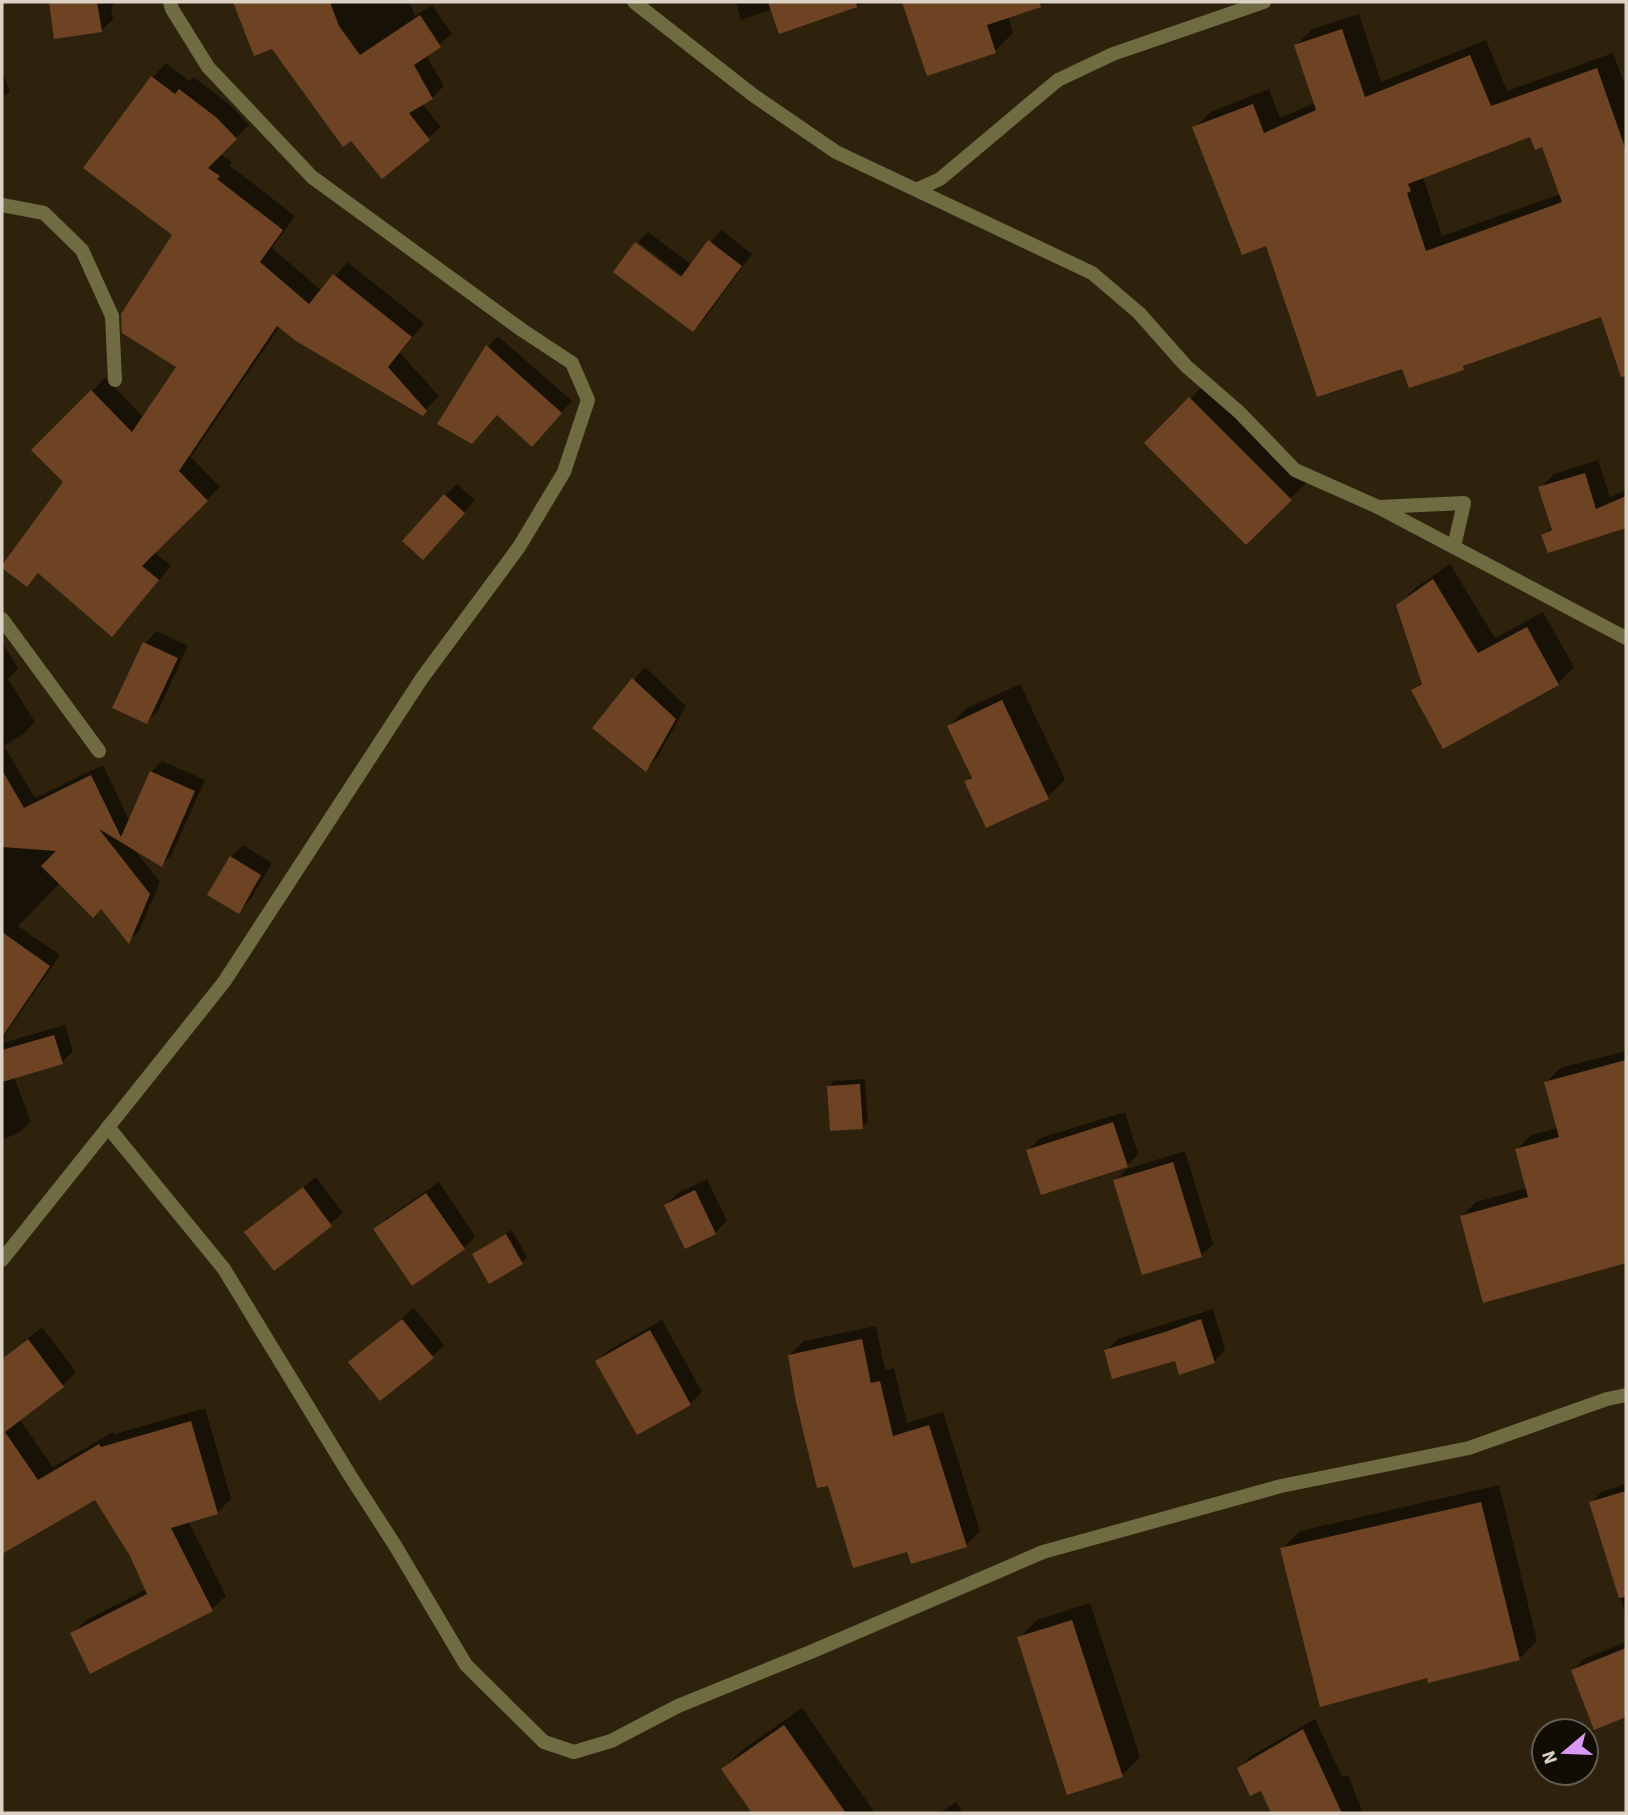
<svg xmlns="http://www.w3.org/2000/svg" width="1628" height="1815" font-family="'Source Sans 3',sans-serif">
<style>
.shadow{fill:#0007;fill-rule:evenodd}
.building{fill:#6e4324;fill-rule:evenodd}
.lines{fill:none;stroke-linecap:round;stroke-linejoin:round}
.minor{stroke:#6f6c42;stroke-width:14}
</style>
<rect width="100%" height="100%" fill="#2e220c"/>
<g class="shadow">
<path d="M50,2H116L111,7L113,19L101,31L56,37Z"/>
<path d="M235,2H410L415,16L432,5L452,34L426,55L444,86L432,98L422,104L441,127L382,177L273,47L255,54Z"/>
<path d="M736,2H868L780,31L772,9L741,20Z"/>
<path d="M904,2H1051L1008,16L1013,33L995,51L928,73Z"/>
<path d="M1359,14L1381,82L1486,40L1507,91L1613,53L1626,88V323L1606,329L1602,315L1470,362L1463,368L1404,366L1267,244L1194,128L1211,112L1269,89L1280,118L1315,103L1296,46L1312,29ZM1531,134L1543,145L1561,194L1442,236L1423,177Z"/>
<path d="M166,63L189,81L194,77L230,105L249,125L220,154L232,162L229,165L295,216L272,248L322,291L347,262L424,323L400,353L439,396L423,413L280,326L191,457L220,487L154,552L171,566L125,621L40,572L27,585L65,482L33,450L105,378L144,418L178,367L174,234L85,168L153,77Z"/>
<path d="M2,69L10,92L2,98Z"/>
<path d="M721,230L752,254L705,318L693,330L687,284L689,281L638,242L648,232L692,265Z"/>
<path d="M498,336L572,401L543,433L498,413L439,423L488,346Z"/>
<path d="M1208,381L1308,481L1246,543L1146,443Z"/>
<path d="M1598,460L1610,497L1626,490V526L1549,551L1543,535L1553,526L1540,488L1554,474Z"/>
<path d="M457,484L475,500L434,546L445,495Z"/>
<path d="M1450,564L1495,638L1543,612L1574,667L1558,684L1413,690L1423,681L1398,605L1414,589Z"/>
<path d="M157,631L188,646L158,711L147,722L115,707L145,643Z"/>
<path d="M2,641L18,669L8,679L35,722L24,733L4,746L35,798L103,765L130,822L151,772L162,761L205,780L172,854L162,865L133,848L160,882L139,931L129,941L101,907L60,883L18,926L60,955L2,1039Z"/>
<path d="M645,667L686,706L657,758L646,769L594,728Z"/>
<path d="M1020,684L1065,779L1048,797L966,781L973,775L949,726L967,708Z"/>
<path d="M243,845L272,863L250,900L238,912L231,857Z"/>
<path d="M65,1025L73,1051L62,1062L14,1077L31,1122L20,1132L2,1140V1043Z"/>
<path d="M1626,1051V1262L1484,1301L1462,1216L1476,1202L1527,1188L1517,1149L1531,1135L1558,1128L1546,1082L1560,1068Z"/>
<path d="M865,1079L868,1122L862,1127L829,1087L834,1081Z"/>
<path d="M1125,1112L1138,1154L1127,1166L1028,1150L1040,1138Z"/>
<path d="M1185,1151L1213,1244L1201,1256L1115,1181L1127,1169Z"/>
<path d="M316,1177L343,1213L274,1268L247,1233Z"/>
<path d="M707,1179L727,1221L715,1233L666,1205L678,1193Z"/>
<path d="M439,1182L475,1236L464,1248L376,1230L387,1218Z"/>
<path d="M512,1230L527,1257L522,1262L474,1254Z"/>
<path d="M414,1308L444,1345L432,1357L350,1362Z"/>
<path d="M1213,1309L1225,1350L1214,1362L1106,1351L1118,1339Z"/>
<path d="M662,1320L702,1392L690,1404L597,1361L609,1350Z"/>
<path d="M876,1326L885,1370L894,1368L907,1423L943,1412L980,1531L966,1545L908,1550L830,1483L789,1355L804,1341Z"/>
<path d="M42,1327L76,1372L63,1385L19,1419L53,1467L113,1432L115,1434L205,1408L231,1499L218,1512L188,1521L226,1596L212,1609L72,1634L86,1620L147,1589L132,1555L95,1497L2,1552V1359Z"/>
<path d="M1626,1484V1617L1591,1502L1603,1491Z"/>
<path d="M1499,1485L1537,1641L1519,1659L1428,1675L1282,1549L1300,1531Z"/>
<path d="M1090,1603L1140,1757L1122,1775L1019,1638L1037,1620Z"/>
<path d="M1626,1642V1715L1595,1728L1573,1670L1584,1659Z"/>
<path d="M802,1708L875,1813H754L723,1769L741,1751Z"/>
<path d="M1315,1719L1342,1777L1348,1775L1363,1813H1272L1262,1788L1239,1768L1251,1756Z"/>
<path d="M956,1802L963,1813H939Z"/>
</g>
<g class="building">
<path d="M49,2H97L102,32L54,39Z"/>
<path d="M233,2H330L339,26L360,55L420,15L441,47L414,65L433,99L409,113L430,140L382,179L351,141L343,147L272,49L254,56Z"/>
<path d="M768,2H856L857,7L779,34Z"/>
<path d="M902,2H1040L1041,7L987,25L996,53L927,76Z"/>
<path d="M1342,29L1365,97L1470,55L1491,106L1597,68L1626,150V376L1621,377L1601,317L1463,366L1464,370L1409,388L1402,369L1317,397L1266,246L1242,255L1192,127L1253,104L1264,133L1316,110L1294,45ZM1530,137L1535,150L1542,147L1562,202L1426,251L1407,193L1411,191L1408,184Z"/>
<path d="M151,76L175,94L179,89L217,118L237,139L208,168L220,176L217,179L283,230L260,262L309,304L333,274L412,337L388,367L427,411L423,416L296,341L277,326L179,471L208,501L142,566L159,580L112,637L38,573L27,587L2,568V565L63,482L31,450L91,390L132,432L176,367L122,333L121,314L172,235L83,168Z"/>
<path d="M708,240L742,266L693,332L613,272L635,242L681,277Z"/>
<path d="M486,345L562,413L532,447L497,415L472,444L437,424Z"/>
<path d="M1189,397L1292,500L1246,545L1144,443Z"/>
<path d="M1585,473L1596,509L1626,496V528L1548,553L1541,535L1552,530L1538,487Z"/>
<path d="M444,494L465,513L423,560L402,541Z"/>
<path d="M1433,579L1478,653L1527,627L1559,685L1443,749L1411,690L1422,684L1396,605Z"/>
<path d="M143,642L178,658L147,724L112,708Z"/>
<path d="M632,678L676,719L646,772L592,728Z"/>
<path d="M1002,700L1049,799L986,828L964,781L972,778L947,726Z"/>
<path d="M2,770L24,808L91,775L121,837L150,771L195,791L162,867L99,829L150,894L129,944L101,909L93,918L41,866L56,851L2,847Z"/>
<path d="M230,856L261,875L239,914L207,895Z"/>
<path d="M2,932L50,966L2,1037Z"/>
<path d="M54,1035L63,1064L2,1082V1050Z"/>
<path d="M1626,1060V1263L1483,1303L1460,1216L1528,1197L1515,1149L1559,1137L1544,1082Z"/>
<path d="M860,1084L863,1129L830,1131L827,1086Z"/>
<path d="M1113,1122L1128,1167L1041,1195L1026,1150Z"/>
<path d="M1173,1162L1202,1257L1142,1275L1113,1180Z"/>
<path d="M303,1187L332,1226L274,1271L244,1232Z"/>
<path d="M695,1190L716,1234L685,1249L664,1205Z"/>
<path d="M426,1193L465,1249L412,1286L373,1229Z"/>
<path d="M506,1234L523,1264L489,1284L472,1254Z"/>
<path d="M402,1319L434,1358L380,1401L348,1362Z"/>
<path d="M1201,1319L1215,1363L1179,1375L1175,1361L1112,1379L1104,1350L1165,1332Z"/>
<path d="M650,1330L691,1405L637,1435L595,1361Z"/>
<path d="M28,1339L64,1387L5,1432L38,1480L99,1444L101,1447L191,1421L218,1514L171,1528L213,1611L90,1674L70,1633L147,1594L130,1556L95,1500L2,1554V1359Z"/>
<path d="M862,1339L871,1383L880,1381L893,1436L929,1425L967,1547L911,1564L907,1552L853,1568L828,1486L817,1488L796,1402L788,1355Z"/>
<path d="M1626,1491V1597L1619,1598L1589,1502Z"/>
<path d="M1481,1502L1520,1660L1428,1683L1427,1678L1320,1707L1280,1548Z"/>
<path d="M1072,1620L1123,1777L1067,1795L1017,1637Z"/>
<path d="M1626,1648V1717L1594,1730L1571,1670Z"/>
<path d="M784,1725L846,1813H752L721,1769Z"/>
<path d="M1303,1729L1342,1813H1271L1261,1791L1250,1796L1237,1768Z"/>
</g>
<g class="lines">
<g class="minor">
<path d="M634,2L753,95L836,152L1092,273L1139,313L1186,366L1239,412L1295,470L1378,507L1626,638"/>
<path d="M918,189L940,179L1058,80L1113,54L1264,2"/>
<path d="M2,205L44,213L82,250L112,316L115,380"/>
<path d="M1378,507L1464,503L1454,547"/>
<path d="M2,619L99,751"/>
<path d="M108,1127L224,1269L349,1474L396,1547L466,1665L544,1742L574,1752L611,1741L678,1706L813,1651L1043,1552L1281,1486L1469,1448L1607,1399L1626,1395"/>
<path d="M2,1260L224,982L422,678L519,547L564,472L588,400L572,363L522,330L312,177L208,67L172,9L170,2"/>
</g>
</g>
<rect width="1628" height="1815" fill="none" stroke="#dbd2c5" stroke-width="7"/>
<g transform="translate(1565 1752) rotate(251)"><circle r="33" fill="#120d04" stroke="#625c51" stroke-width="2"/>
<path d="M0-5L12 26L0 18L-12 26Z" fill="#d99af7"/>
<text y="-10" font-size="19" font-weight="bold" text-anchor="middle" fill="#dbd2c5">N</text>
</g>
</svg>
